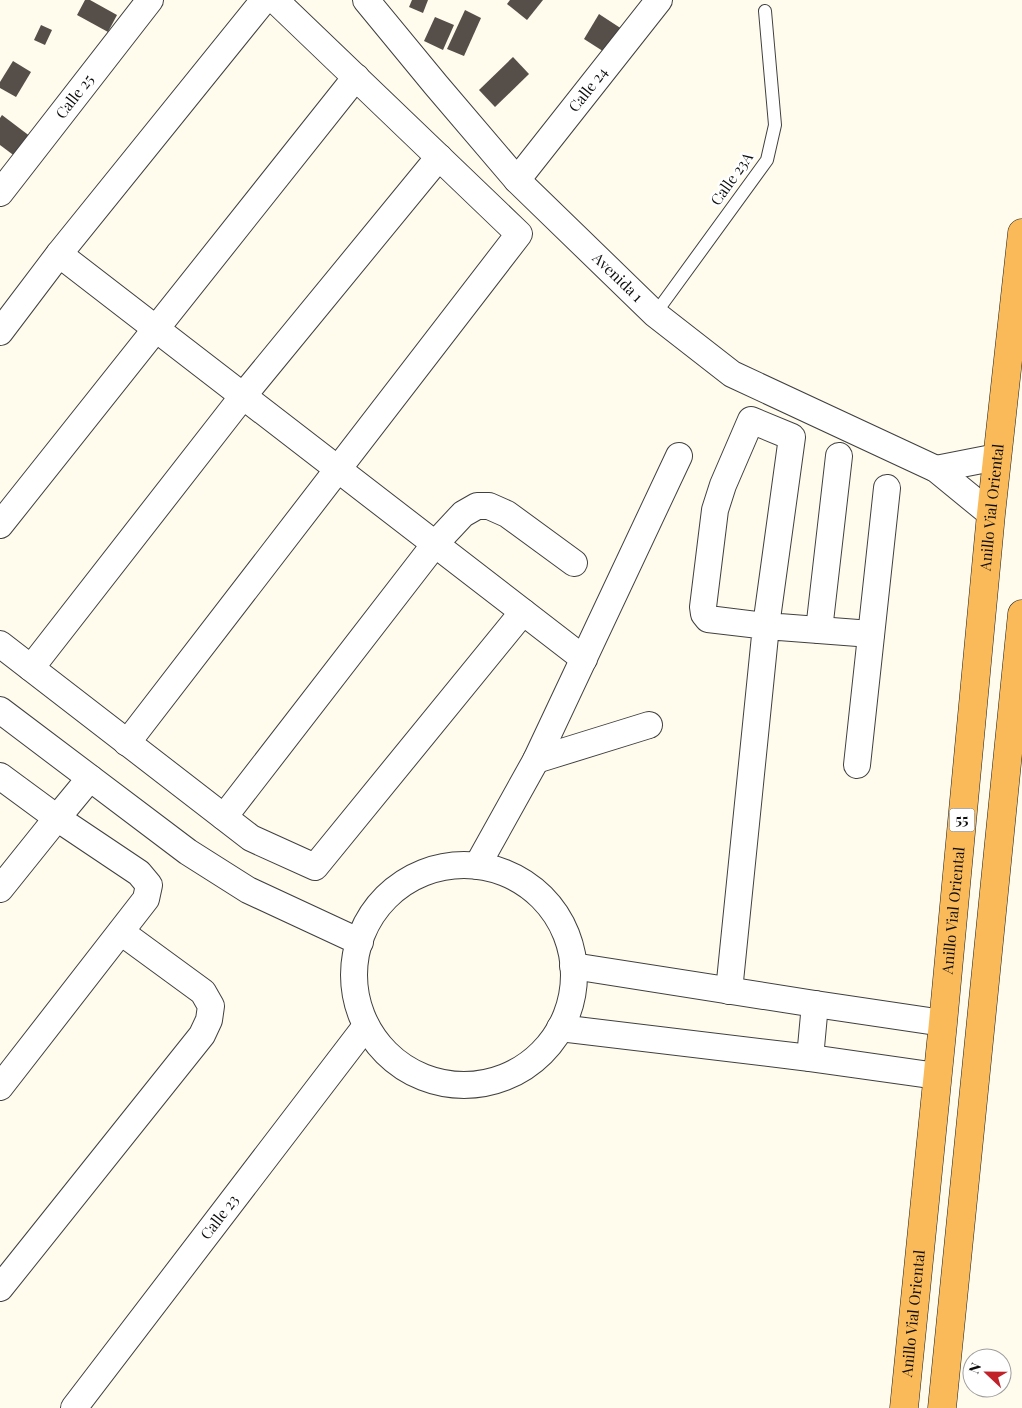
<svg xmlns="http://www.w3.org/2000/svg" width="1022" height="1408" font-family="'Playfair Display',serif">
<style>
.building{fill:#564e49}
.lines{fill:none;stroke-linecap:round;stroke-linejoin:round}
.service-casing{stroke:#404040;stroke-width:14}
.minor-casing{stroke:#404040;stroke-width:28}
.trunk-casing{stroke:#1e1e1e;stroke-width:29}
.service{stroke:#fff;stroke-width:12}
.minor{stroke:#fff;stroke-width:26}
.trunk{stroke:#faba59;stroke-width:28}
.labels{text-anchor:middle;stroke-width:5;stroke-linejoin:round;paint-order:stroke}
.shield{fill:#fff;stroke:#565656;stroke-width:1}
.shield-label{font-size:14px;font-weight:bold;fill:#0d0d0d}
.street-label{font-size:15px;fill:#0d0d0d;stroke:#fff}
</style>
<rect width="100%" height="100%" fill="#fffced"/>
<g class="building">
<path d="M85,0H90L117,15L108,32L77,15Z"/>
<path d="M412,0H428L423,13L409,7Z"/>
<path d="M510,0H543L527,20L507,4Z"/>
<path d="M465,10L481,18L464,56L447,49Z"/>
<path d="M599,14L625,31L609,55L584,39Z"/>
<path d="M435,17L454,25L443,50L424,41Z"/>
<path d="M41,25L52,30L45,45L34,40Z"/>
<path d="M513,57L529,74L495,107L479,90Z"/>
<path d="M13,61L31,72L16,97L0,88V82Z"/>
<path d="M2,115L31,137L16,157L0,145V118Z"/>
</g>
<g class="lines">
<g class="service-casing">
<path id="service" d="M655,314L767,160L775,125L765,11"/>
</g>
<g class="minor-casing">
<g id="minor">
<path id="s1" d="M366,0L436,85L517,180L655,314L732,374L936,469L991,514"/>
<path id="s2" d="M517,180L659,0"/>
<path id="s3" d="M0,193L150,0"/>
<path d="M59,254L264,0"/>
<path d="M0,332L59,254L584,659"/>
<path d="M936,469L997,457"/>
<path d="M0,525L356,77"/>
<path d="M819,630L839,456"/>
<path d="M0,644L251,838L315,867L523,612"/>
<path d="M31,668L243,396L439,157"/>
<path d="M0,710L188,852L248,890L360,942"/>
<path d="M127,743L519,234L275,0"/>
<path d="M536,760L649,725"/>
<path d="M857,765L887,488"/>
<path d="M0,776L57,818L90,778"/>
<path d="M224,817L435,544L463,514L477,506H489L507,514L574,563"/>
<circle cx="464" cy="975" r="110"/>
<path d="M477,866L536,760L679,456"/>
<path d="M0,889L57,818L139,873L149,885L146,899L0,1087"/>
<path d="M573,966L815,1004L943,1023"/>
<path d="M729,991L766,626L792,437L751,420L723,485L715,510L703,607L704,614L708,619L766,626L871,634"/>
<path d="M560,1028L810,1058L937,1076"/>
<path d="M810,1058L815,1004"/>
<path d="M0,1288L202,1035L209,1020L211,1006L203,992L121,932"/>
<path id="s4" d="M74,1408L366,1026"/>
</g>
</g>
<g class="trunk-casing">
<g id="trunk">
<path id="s5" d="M904,1408L943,1023L991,514L1022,233"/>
<path d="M942,1408L1022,614"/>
</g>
</g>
<use href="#service" class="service"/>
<use href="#minor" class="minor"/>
<use href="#trunk" class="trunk"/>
</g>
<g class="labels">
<rect class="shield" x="949.5" y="808.5" width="25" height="23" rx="4"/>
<g class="shield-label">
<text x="962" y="825">55</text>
</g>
<g class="street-label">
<text dy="5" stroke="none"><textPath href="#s2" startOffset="115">Calle 24</textPath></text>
<text dy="5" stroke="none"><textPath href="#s3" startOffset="122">Calle 25</textPath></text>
<text transform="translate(732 179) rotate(-55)" y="5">Calle 23A</text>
<text dy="5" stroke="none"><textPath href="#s1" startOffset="375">Avenida 1</textPath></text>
<text dy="5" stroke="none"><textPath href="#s5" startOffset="905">Anillo Vial Oriental</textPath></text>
<text dy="5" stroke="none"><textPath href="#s5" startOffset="500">Anillo Vial Oriental</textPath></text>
<text dy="5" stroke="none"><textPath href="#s4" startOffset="240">Calle 23</textPath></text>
<text dy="5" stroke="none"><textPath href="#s5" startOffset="95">Anillo Vial Oriental</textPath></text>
</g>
</g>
<g transform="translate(987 1373) rotate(292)"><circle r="24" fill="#ffffff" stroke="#9e9e9e"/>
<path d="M0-4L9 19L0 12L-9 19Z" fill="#c12129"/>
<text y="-8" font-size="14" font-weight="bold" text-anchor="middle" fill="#0d0d0d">N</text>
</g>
</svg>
